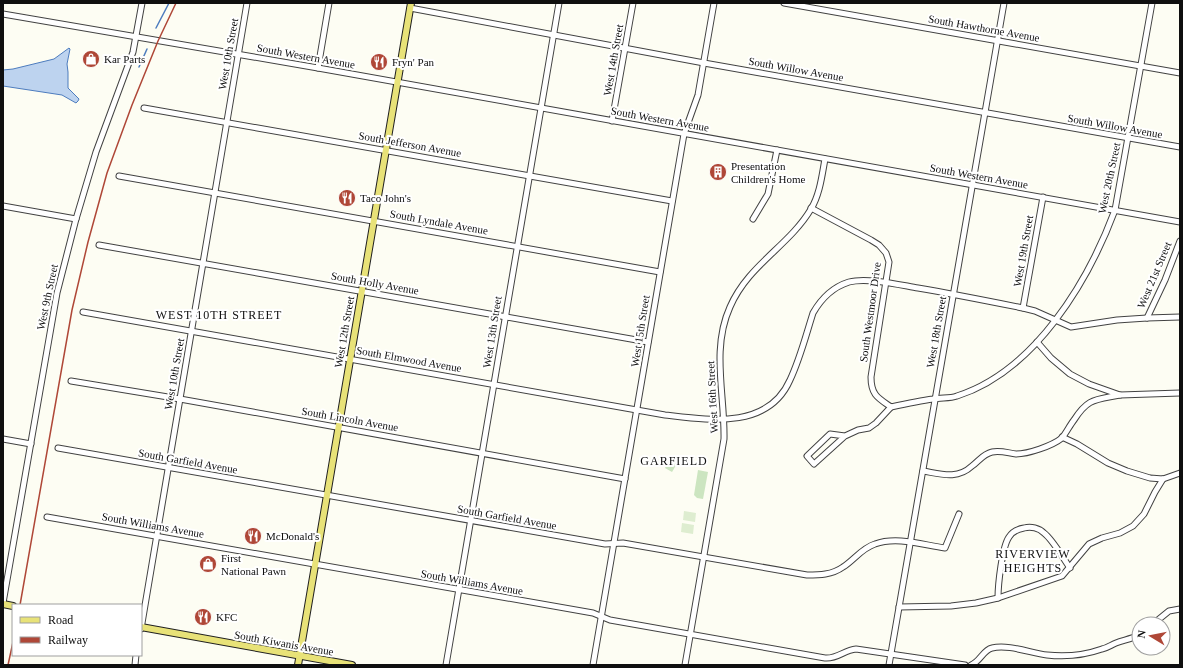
<svg xmlns="http://www.w3.org/2000/svg" width="1183" height="668" font-family="'Times New Roman',serif">
<style>
.green{fill:#cce5c0}
.pitch{fill:#deedd0}
.water{fill:#bdd3ef;stroke:#4d7cbe}
.lines{fill:none;stroke-linecap:round;stroke-linejoin:round}
.stream{stroke:#4d7cbe;stroke-width:1.5}
.minor-casing{stroke:#424242;stroke-width:7}
.major-casing{stroke:#202020;stroke-width:8}
.minor{stroke:#fff;stroke-width:5}
.major{stroke:#e8e278;stroke-width:6}
.rail{stroke:#af4737;stroke-width:1.5}
.labels{text-anchor:middle;stroke-width:4;stroke-linejoin:round;paint-order:stroke}
.street-label{font-size:11px;fill:#0f0f0f;stroke:#fff}
.poi-label{font-size:11px;fill:#0f0f0f;stroke:#fff;text-anchor:start}
.neighbourhood-label{font-size:12px;letter-spacing:1px;fill:#0f0f0f;stroke:#fff}
</style>
<rect width="100%" height="100%" fill="#fdfdf3"/>
<g class="green">
<path d="M671,457L678,462L672,472L665,468Z"/>
<path d="M698,470L708,472L703,499L697,498L694,495Z"/>
</g>
<g class="pitch">
<path d="M684,511L696,513L695,522L683,520Z"/>
<path d="M682,523L694,525L693,534L681,532Z"/>
</g>
<path class="water" d="M69,48L70,49L67,64L68,72V88L79,99L78,101L76,103L62,95L3,86V70L13,69L54,59Z"/>
<g class="lines">
<g class="stream">
<path d="M156,28L169,3"/>
<path d="M139,67L147,49"/>
</g>
<g class="minor-casing">
<g id="minor">
<path d="M784,3L1180,73"/>
<path d="M410,8L704,63L1180,147"/>
<path d="M3,14L318,68L1180,222"/>
<path d="M318,68L329,3"/>
<path d="M144,108L672,201"/>
<path d="M612,121L633,3"/>
<path d="M119,176L660,272"/>
<path d="M3,206L76,219"/>
<path d="M811,208L871,240L879,245L886,253L889,262L871,377C871,395 878,398 891,407C905,404 919,401 933,399C941,397 949,399 957,396C1035,371 1088,282 1115,210L1152,3"/>
<path d="M753,219L768,194L777,150"/>
<path d="M99,245L648,342"/>
<path d="M1023,308L1043,197"/>
<path d="M83,312L665,415C708,420 768,430 790,380C800,359 806,335 813,313C821,299 833,287 849,282C867,277 900,285 918,288C953,294 988,301 1023,308L1035,311L1071,327L1117,320L1147,318L1180,317"/>
<path d="M1147,318L1165,280L1180,241"/>
<path d="M1037,342L1051,358L1070,374L1089,384L1120,395L1180,393"/>
<path d="M71,381L180,399L625,479"/>
<path d="M845,436L830,434L807,456L814,464L845,436L858,430L869,428L876,423L891,407"/>
<path d="M1062,437L1077,444L1108,463L1127,471L1150,478L1163,479L1180,473"/>
<path d="M3,439L31,444"/>
<path d="M58,448L605,544L623,543L807,575C819,575 832,575 843,567C854,560 862,548 875,544C897,536 923,545 945,548L959,514"/>
<path d="M923,471C941,474 957,480 972,466C979,461 983,454 992,452C1000,450 1008,453 1016,454C1028,454 1052,446 1062,438C1066,433 1070,425 1074,420C1088,398 1095,400 1120,395"/>
<path d="M47,517L593,613L610,620L825,658C838,659 844,650 856,649L965,665"/>
<path d="M998,598C998,585 1002,547 1009,537C1012,532 1018,529 1024,528C1031,526 1039,528 1044,533C1053,540 1063,558 1070,568"/>
<path d="M3,603L57,293L76,219L96,152L133,52L142,3"/>
<path d="M899,607L951,606L976,603L998,598L1062,576L1089,544L1102,538L1120,533L1133,526L1144,514L1155,492L1163,479"/>
<path d="M1153,624L1169,611L1180,609"/>
<path d="M141,629L247,3"/>
<path d="M135,665L136,655"/>
<path d="M446,665L559,3"/>
<path d="M593,665L684,134L698,95L714,3"/>
<path d="M685,665L724,439C725,395 711,349 730,307C748,265 789,246 811,209C820,194 822,175 825,159"/>
<path d="M889,665L1004,3"/>
<path d="M971,665C980,662 983,650 992,648C1008,644 1031,653 1047,655C1065,657 1085,655 1102,649C1107,648 1111,645 1116,643C1124,640 1131,639 1139,635"/>
</g>
</g>
<g class="major-casing">
<g id="major">
<path d="M3,604L13,606"/>
<path d="M141,627L352,665"/>
<path d="M298,665L411,3"/>
</g>
</g>
<use href="#minor" class="minor"/>
<use href="#major" class="major"/>
<g class="rail">
<path d="M20,605L72,310L88,242L107,173L132,105L158,41L176,3"/>
<path d="M8,665L13,642"/>
</g>
</g>
<defs>
<g id="shop-disc" transform="scale(0.9)"><circle r="9.5" fill="#af4737" stroke="#fff"/><path d="M-5-2.5h2.3a2.7 3.5 0 0 1 5.4 0H5L5.5 6h-11ZM-1.5-2.5h3a1.5 2.3 0 0 0-3 0Z" fill="#fff"/></g>
<g id="restaurant-disc" transform="scale(0.9)"><circle r="9.5" fill="#af4737" stroke="#fff"/><path d="M-5-6h1v4h1v-4h1v4h1v-4h1v5L-1.5 .5V6h-2V.5L-5-1ZM5-6V6H3V1.5H1.5Q1.5-4 5-6Z" fill="#fff"/></g>
<g id="building-disc" transform="scale(0.9)"><circle r="9.5" fill="#af4737" stroke="#fff"/><path d="M-4-6H4V6H1V3H-1V6H-4ZM-2.5-4.3h1.7v1.8h-1.7ZM.8-4.3h1.7v1.8H.8ZM-2.5-1h1.7V.8h-1.7ZM.8-1h1.7V.8H.8Z" fill="#fff"/></g>
</defs>
<g fill-rule="evenodd">
<use href="#shop-disc" x="91" y="59"/>
<use href="#restaurant-disc" x="379" y="62"/>
<use href="#building-disc" x="718" y="172"/>
<use href="#restaurant-disc" x="347" y="198"/>
<use href="#restaurant-disc" x="253" y="536"/>
<use href="#shop-disc" x="208" y="564"/>
<use href="#restaurant-disc" x="203" y="617"/>
</g>
<g class="labels">
<g class="street-label">
<text transform="translate(984 28) rotate(10)" y="4">South Hawthorne Avenue</text>
<text transform="translate(228 54) rotate(-80)" y="4">West 10th Street</text>
<text transform="translate(306 56) rotate(10)" y="4">South Western Avenue</text>
<text transform="translate(613 60) rotate(-80)" y="4">West 14th Street</text>
<text transform="translate(796 69) rotate(10)" y="4">South Willow Avenue</text>
<text transform="translate(660 119) rotate(10)" y="4">South Western Avenue</text>
<text transform="translate(1115 126) rotate(10)" y="4">South Willow Avenue</text>
<text transform="translate(410 144) rotate(10)" y="4">South Jefferson Avenue</text>
<text transform="translate(979 176) rotate(10)" y="4">South Western Avenue</text>
<text transform="translate(1109 178) rotate(-78)" y="4">West 20th Street</text>
<text transform="translate(439 222) rotate(10)" y="4">South Lyndale Avenue</text>
<text transform="translate(1023 251) rotate(-80)" y="4">West 19th Street</text>
<text transform="translate(1154 275) rotate(-67)" y="4">West 21st Street</text>
<text transform="translate(375 283) rotate(10)" y="4">South Holly Avenue</text>
<text transform="translate(47 297) rotate(-78)" y="4">West 9th Street</text>
<text transform="translate(870 312) rotate(-82)" y="4">South Westmoor Drive</text>
<text transform="translate(640 331) rotate(-81)" y="4">West 15th Street</text>
<text transform="translate(344 332) rotate(-80)" y="4">West 12th Street</text>
<text transform="translate(492 332) rotate(-81)" y="4">West 13th Street</text>
<text transform="translate(936 332) rotate(-80)" y="4">West 18th Street</text>
<text transform="translate(409 359) rotate(10)" y="4">South Elmwood Avenue</text>
<text transform="translate(174 374) rotate(-80)" y="4">West 10th Street</text>
<text transform="translate(712 397) rotate(-93)" y="4">West 16th Street</text>
<text transform="translate(350 419) rotate(10)" y="4">South Lincoln Avenue</text>
<text transform="translate(188 461) rotate(10)" y="4">South Garfield Avenue</text>
<text transform="translate(507 517) rotate(10)" y="4">South Garfield Avenue</text>
<text transform="translate(153 525) rotate(10)" y="4">South Williams Avenue</text>
<text transform="translate(472 582) rotate(10)" y="4">South Williams Avenue</text>
<text transform="translate(284 643) rotate(10)" y="4">South Kiwanis Avenue</text>
</g>
<g class="poi-label">
<text x="104" y="63">Kar Parts</text>
<text x="392" y="66">Fryn' Pan</text>
<text x="731" y="170">Presentation<tspan x="731" dy="13">Children's Home</tspan></text>
<text x="360" y="202">Taco John's</text>
<text x="266" y="540">McDonald's</text>
<text x="221" y="562">First<tspan x="221" dy="13">National Pawn</tspan></text>
<text x="216" y="621">KFC</text>
</g>
<g class="neighbourhood-label">
<text x="219" y="319">WEST 10TH STREET</text>
<text x="674" y="465">GARFIELD</text>
<text x="1033" y="558">RIVERVIEW<tspan x="1033" dy="14">HEIGHTS</tspan></text>
</g>
</g>
<rect width="1183" height="668" fill="none" stroke="#0f0f0f" stroke-width="8"/>
<rect x="12" y="604" width="130" height="52" fill="#ffffff" stroke="#9f9f9f"/>
<rect x="20" y="617" width="20" height="6" fill="#e8e278" stroke="#9f9f9f"/>
<text x="48" y="624" font-size="12" fill="#0f0f0f">Road</text>
<rect x="20" y="637" width="20" height="6" fill="#af4737" stroke="#9f9f9f"/>
<text x="48" y="644" font-size="12" fill="#0f0f0f">Railway</text>
<g transform="translate(1151 636) rotate(280)"><circle r="19" fill="#ffffff" stroke="#9f9f9f"/>
<path d="M0-3L7 15L0 10L-7 15Z" fill="#af4737"/>
<text y="-6" font-size="11" font-weight="bold" text-anchor="middle" fill="#0f0f0f">N</text>
</g>
</svg>
